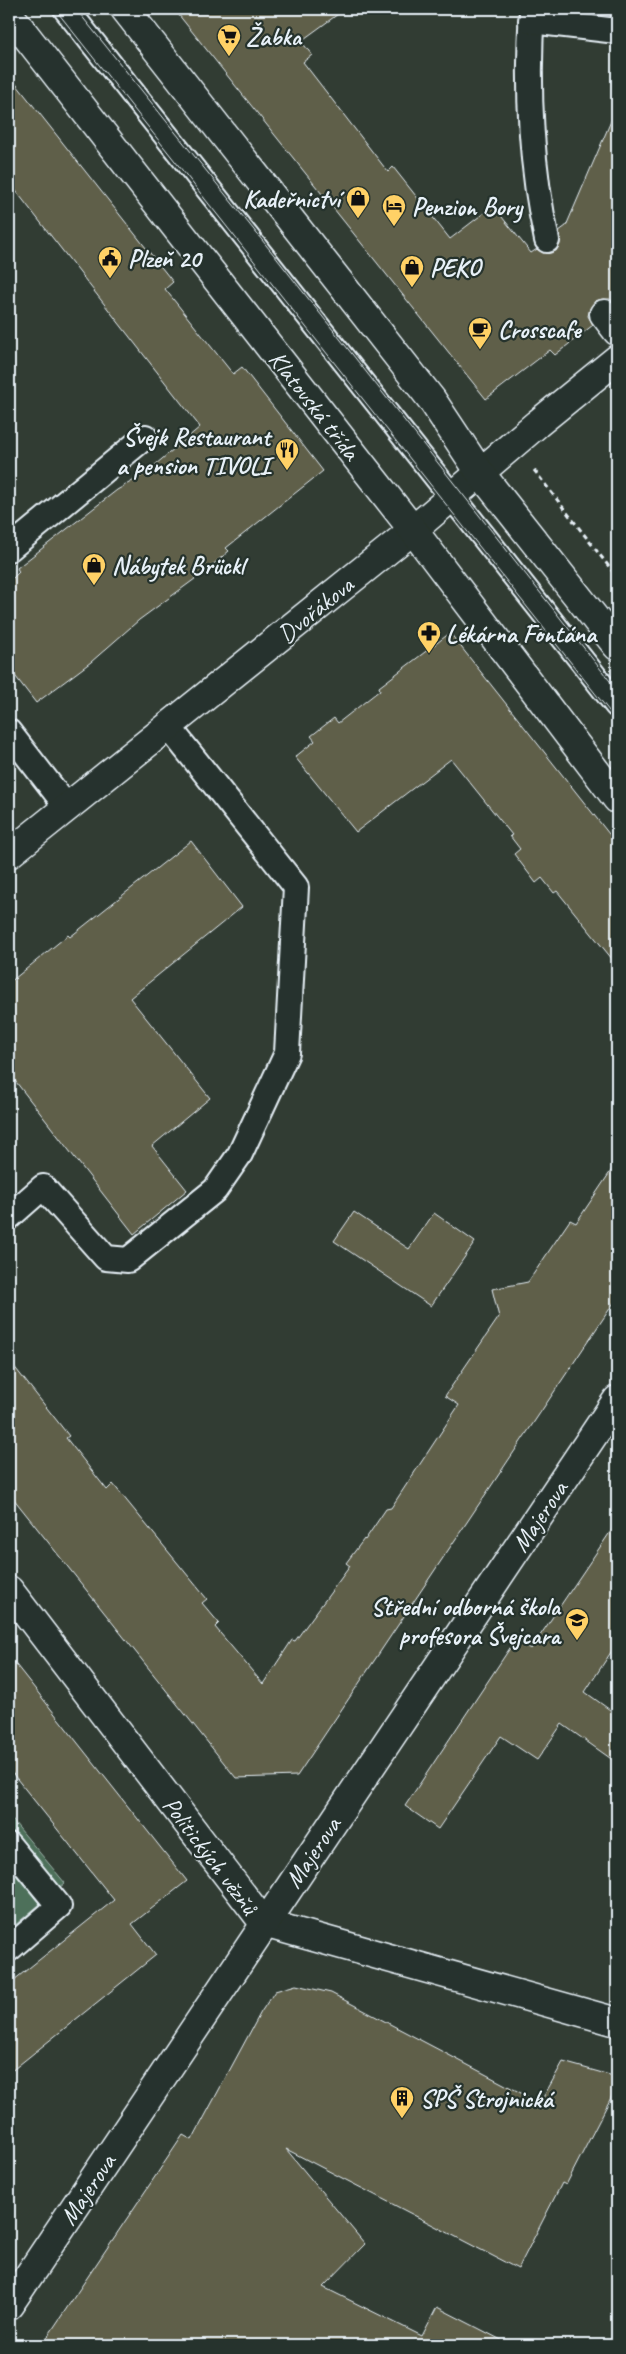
<svg xmlns="http://www.w3.org/2000/svg" width="626" height="2354" font-family="Caveat,sans-serif">
<style>
.green{fill:#4e705a;stroke:#9bb0a9}
.building{fill:#5f5e49;stroke:#e8f1f8}
.lines{fill:none;stroke-linecap:round;stroke-linejoin:round}
.lane-casing{stroke:#e8f1f8;stroke-width:28}
.street-casing{stroke:#e8f1f8;stroke-width:31}
.secondary-casing{stroke:#e8f1f8;stroke-width:31}
.path{stroke:#e8f1f8;stroke-width:3;stroke-dasharray:5 4;stroke-linecap:butt}
.lane{stroke:#26332d;stroke-width:24}
.street{stroke:#26332d;stroke-width:28}
.secondary{stroke:#26332d;stroke-width:28}
.tram{stroke:#e8f1f8;stroke-width:1}
.labels{text-anchor:middle;stroke-width:4.5;stroke-linejoin:round;paint-order:stroke}
.poi-label{font-size:25px;font-weight:bold;fill:#e8f1f8;stroke:#26332d;text-anchor:start}
.street-label{font-size:25px;fill:#e8f1f8;stroke:#26332d}
</style>
<rect width="100%" height="100%" fill="#313c33"/>
<filter id="ink" filterUnits="userSpaceOnUse"><feTurbulence type="fractalNoise" baseFrequency=".02" numOctaves="2"/><feDisplacementMap in="SourceGraphic" scale="10" xChannelSelector="R" yChannelSelector="G"/><feConvolveMatrix kernelMatrix="1 2 1 2 8 2 1 2 1" color-interpolation-filters="sRGB"/></filter>
<g filter="url(#ink)">
<path class="green" d="M9,1816L65,1883L9,1930Z"/>
<g class="building">
<path d="M174,9H345L301,41L312,55L303,62L388,172L393,167L450,239L493,206L531,253L537,249L543,253L556,251L560,244L559,231L566,226L617,107V305L610,299H602L595,301L590,308L588,316L593,325L555,355L550,350L486,399Z"/>
<path d="M9,75L173,282L165,289L233,374L242,367L323,471L226,548L229,551L203,573L139,620L91,662L36,703L9,668V582L19,572L17,568L117,490L143,475L200,427L9,182Z"/>
<path d="M450,633L617,844V965L557,891L554,893L542,878L536,883L514,854L520,849L510,836L512,835L451,759L356,832L295,757L315,741L311,736L334,718L338,723L380,690L379,687Z"/>
<path d="M191,841L242,907L130,998L210,1098L152,1146L187,1190L134,1234L9,1073V983L68,935L70,937Z"/>
<path d="M617,1162V1298L297,1776L236,1778L9,1493V1360L69,1436L66,1438L107,1490L113,1484L207,1599L202,1603L219,1623L215,1627L263,1684L292,1640L295,1641L350,1566L346,1563L364,1539L365,1540L386,1509L391,1508L459,1405L445,1396L499,1317L492,1289L528,1282L570,1220L576,1223Z"/>
<path d="M354,1212L409,1249L434,1213L475,1242L431,1306L334,1241Z"/>
<path d="M617,1522V1643L585,1692L617,1715V1763L562,1724L537,1760L501,1736L438,1829L405,1806L516,1639L531,1649Z"/>
<path d="M9,1656L187,1881L132,1924L156,1955L9,2073V1984L114,1900L9,1769Z"/>
<path d="M296,1985L331,1993L540,2103L563,2062L617,2077V2086L566,2185L562,2183L518,2269L286,2149L365,2244L323,2287L422,2336L437,2307L511,2345H42L183,2135L192,2140L261,2012L275,1991Z"/>
</g>
<g class="lines">
<g class="lane-casing">
<g id="lane">
<path d="M66,9L617,705"/>
<path d="M532,9C527,87 530,164 547,240"/>
<path d="M531,21L617,31"/>
<path d="M9,549L145,437"/>
<path d="M9,732L67,807"/>
<path d="M9,1217L43,1187L106,1258L128,1260L215,1190L240,1154L287,1053L296,887L168,726"/>
<path d="M9,1845L59,1906L9,1949"/>
</g>
</g>
<g class="street-casing">
<g id="street">
<path d="M604,314L617,331"/>
<path d="M9,854L413,530L537,424L617,359"/>
<path d="M9,1590L264,1923L617,2022"/>
<path d="M9,2305L617,1400"/>
</g>
</g>
<g class="secondary-casing">
<g id="secondary">
<path d="M125,9L432,400L481,474L617,646"/>
<path d="M9,14L413,530L617,799"/>
</g>
</g>
<path class="path" d="M534,470L617,577"/>
<use href="#lane" class="lane"/>
<use href="#street" class="street"/>
<use href="#secondary" class="secondary"/>
<g class="tram">
<path d="M55,9L617,721"/>
<path d="M76,9L270,250L617,690"/>
</g>
</g>
</g>
<defs>
<g id="supermarket-pin" transform="scale(1.25)"><path d="M0 17L-7.5 6A9.5 9.5 0 1 1 7.5 6Z" fill="#ffd166" stroke="#26332d"/><path d="M-6-5.5h2.5l.6 2H6L4.5 2H-2.5L-4.4-4H-6ZM-1.5 3.2a1.3 1.3 0 1 0 .1 0ZM3 3.2a1.3 1.3 0 1 0 .1 0Z" fill="#111"/></g>
<g id="shop-pin" transform="scale(1.25)"><path d="M0 17L-7.5 6A9.5 9.5 0 1 1 7.5 6Z" fill="#ffd166" stroke="#26332d"/><path d="M-5-2.5h2.3a2.7 3.5 0 0 1 5.4 0H5L5.5 6h-11ZM-1.5-2.5h3a1.5 2.3 0 0 0-3 0Z" fill="#111"/></g>
<g id="hotel-pin" transform="scale(1.25)"><path d="M0 17L-7.5 6A9.5 9.5 0 1 1 7.5 6Z" fill="#ffd166" stroke="#26332d"/><path d="M-6-4.5h1.5V1H6V5H4.5V3h-9V5H-6ZM-4 0a1.8 1.8 0 1 1 3.6 0ZM.5 0V-2.5h3Q6-2.5 6 0Z" fill="#111"/></g>
<g id="civic-pin" transform="scale(1.25)"><path d="M0 17L-7.5 6A9.5 9.5 0 1 1 7.5 6Z" fill="#ffd166" stroke="#26332d"/><path d="M-.6-6.5H3V-4.5H.6V-3L4-1V1h2V6H-6V1h2V-1L-.6-3ZM-1.2 2.5V6h2.4V2.5Z" fill="#111"/></g>
<g id="cafe-pin" transform="scale(1.25)"><path d="M0 17L-7.5 6A9.5 9.5 0 1 1 7.5 6Z" fill="#ffd166" stroke="#26332d"/><path d="M-5.5-4.5H6V0H3Q3 3.5 0 3.5H-2.5Q-5.5 3.5-5.5 0ZM3-3.2v2h1.7v-2ZM-6 4.5H4V6H-6Z" fill="#111"/></g>
<g id="restaurant-pin" transform="scale(1.25)"><path d="M0 17L-7.5 6A9.5 9.5 0 1 1 7.5 6Z" fill="#ffd166" stroke="#26332d"/><path d="M-5-6h1v4h1v-4h1v4h1v-4h1v5L-1.5 .5V6h-2V.5L-5-1ZM5-6V6H3V1.5H1.5Q1.5-4 5-6Z" fill="#111"/></g>
<g id="pharmacy-pin" transform="scale(1.25)"><path d="M0 17L-7.5 6A9.5 9.5 0 1 1 7.5 6Z" fill="#ffd166" stroke="#26332d"/><path d="M-2-6h4v4h4v4h-4v4h-4v-4h-4v-4h4Z" fill="#111"/></g>
<g id="school-pin" transform="scale(1.25)"><path d="M0 17L-7.5 6A9.5 9.5 0 1 1 7.5 6Z" fill="#ffd166" stroke="#26332d"/><path d="M0-5L7-2L0 1L-7-2ZM-4 1L0 2.5L4 1V4Q0 6-4 4Z" fill="#111"/></g>
<g id="building-pin" transform="scale(1.25)"><path d="M0 17L-7.5 6A9.5 9.5 0 1 1 7.5 6Z" fill="#ffd166" stroke="#26332d"/><path d="M-4-6H4V6H1V3H-1V6H-4ZM-2.5-4.3h1.7v1.8h-1.7ZM.8-4.3h1.7v1.8H.8ZM-2.5-1h1.7V.8h-1.7ZM.8-1h1.7V.8H.8Z" fill="#111"/></g>
</defs>
<g fill-rule="evenodd">
<use href="#supermarket-pin" x="229" y="36"/>
<use href="#shop-pin" x="358" y="198"/>
<use href="#hotel-pin" x="394" y="206"/>
<use href="#civic-pin" x="110" y="258"/>
<use href="#shop-pin" x="412" y="267"/>
<use href="#cafe-pin" x="480" y="329"/>
<use href="#restaurant-pin" x="287" y="450"/>
<use href="#shop-pin" x="94" y="565"/>
<use href="#pharmacy-pin" x="429" y="633"/>
<use href="#school-pin" x="577" y="1620"/>
<use href="#building-pin" x="402" y="2098"/>
</g>
<g class="labels">
<g class="poi-label">
<text x="246" y="45">Žabka</text>
<text x="340" y="207" text-anchor="end">Kadeřnictví</text>
<text x="412" y="215">Penzion Bory</text>
<text x="128" y="267">Plzeň 20</text>
<text x="430" y="276">PEKO</text>
<text x="498" y="338">Crosscafe</text>
<text x="270" y="445" text-anchor="end">Švejk Restaurant<tspan x="270" dy="29">a pension TIVOLI</tspan></text>
<text x="112" y="574">Nábytek Brückl</text>
<text x="446" y="642">Lékárna Fontána</text>
<text x="560" y="1615" text-anchor="end">Střední odborná škola<tspan x="560" dy="29">profesora Švejcara</tspan></text>
<text x="420" y="2107">SPŠ Strojnická</text>
</g>
<g class="street-label">
<text transform="translate(315 405) rotate(52)" y="9">Klatovská třída</text>
<text transform="translate(315 609) rotate(-39)" y="9">Dvořákova</text>
<text transform="translate(539 1516) rotate(-56)" y="9">Majerova</text>
<text transform="translate(312 1852) rotate(-56)" y="9">Majerova</text>
<text transform="translate(211 1855) rotate(53)" y="9">Politických vězňů</text>
<text transform="translate(87 2189) rotate(-56)" y="9">Majerova</text>
</g>
</g>
<rect width="626" height="2354" fill="none" stroke="#26332d" stroke-width="30"/>
<rect x="15" y="15" width="596" height="2324" fill="none" stroke="#e8f1f8" stroke-width="2" filter="url(#ink)"/>
</svg>
